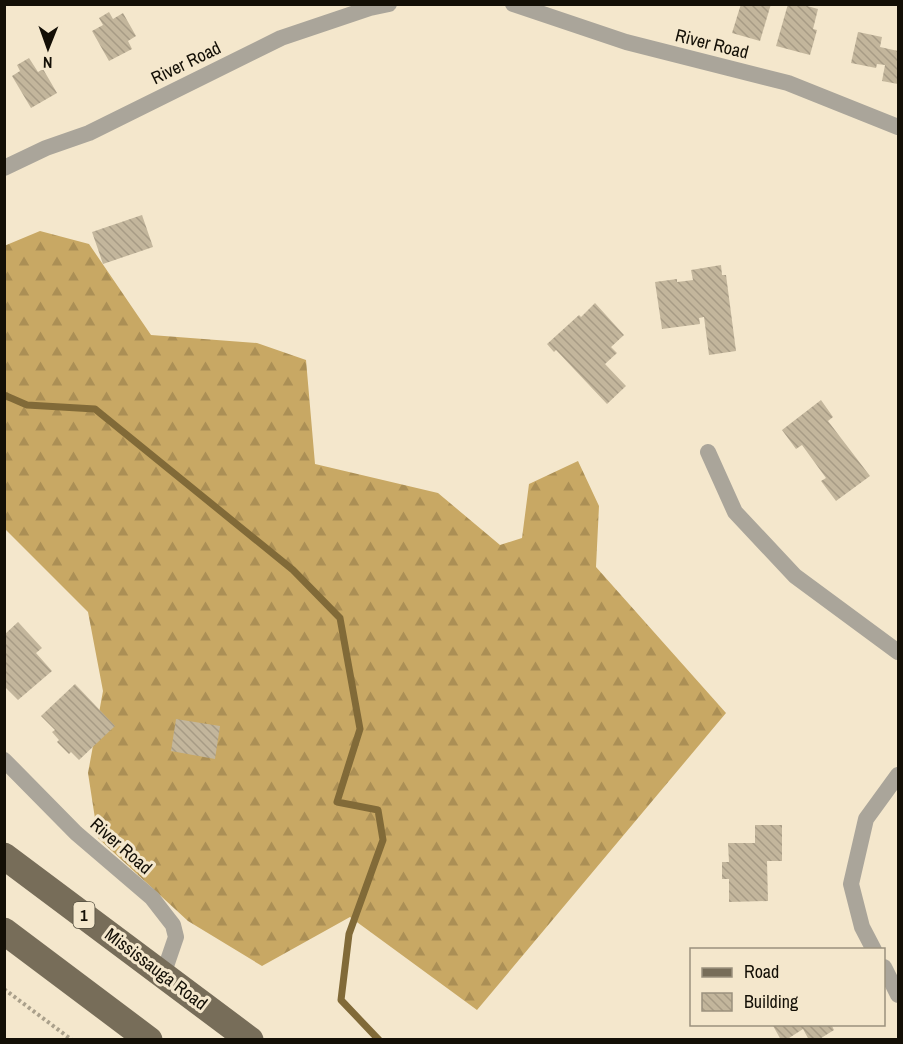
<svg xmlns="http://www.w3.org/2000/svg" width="903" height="1044" font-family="'Archivo Narrow',sans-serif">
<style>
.forest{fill:url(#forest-firs)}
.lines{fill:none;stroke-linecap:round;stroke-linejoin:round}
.stream{stroke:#816a38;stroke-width:7}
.building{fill:url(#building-back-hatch)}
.path{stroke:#aaa08b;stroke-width:4;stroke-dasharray:3 3;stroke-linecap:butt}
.street{stroke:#aaa59a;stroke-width:16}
.primary{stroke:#776d59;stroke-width:27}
.labels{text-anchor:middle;stroke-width:6;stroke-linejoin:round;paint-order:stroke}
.shield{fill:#f4e7cc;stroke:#565041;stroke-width:1.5}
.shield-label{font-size:16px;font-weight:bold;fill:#130f06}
.street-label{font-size:18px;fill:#130f06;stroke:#f4e7cc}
</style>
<defs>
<pattern id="forest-firs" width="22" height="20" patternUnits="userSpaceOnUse" patternTransform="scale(1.5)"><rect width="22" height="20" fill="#c8a864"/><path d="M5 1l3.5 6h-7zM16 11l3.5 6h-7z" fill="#ab8f55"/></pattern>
<pattern id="building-back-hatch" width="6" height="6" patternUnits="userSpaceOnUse" patternTransform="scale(1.5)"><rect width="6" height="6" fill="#c3b69c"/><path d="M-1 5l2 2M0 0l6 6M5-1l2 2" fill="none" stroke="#a79b85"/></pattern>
</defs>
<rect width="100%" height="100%" fill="#f4e7cc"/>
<path class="forest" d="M40,231L89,244L151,335L257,343L306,360L315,464L438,493L500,545L522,538L529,484L578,461L599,506L596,567L726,713L477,1010L350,917L262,966L188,921L98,838L88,773L103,691L88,612L5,529L4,246Z"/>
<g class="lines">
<path class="stream" d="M4,395L27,405L95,409L293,570L340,618L360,729L337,802L378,810L383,840L349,934L341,1000L379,1040"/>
</g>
<g class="building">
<path d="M741,4H771L760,41L732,33Z"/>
<path d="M788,4H800L818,9L813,29L817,30L810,55L776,46Z"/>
<path d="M109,12L113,19L123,13L136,36L128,41L132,49L109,61L92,31L103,25L99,18Z"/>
<path d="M858,32L882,37L880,47L898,51V84L882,81L885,65L877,64L876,68L851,63Z"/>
<path d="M29,58L38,72L43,69L57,93L31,108L12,76L20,71L17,65Z"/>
<path d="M142,215L153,247L103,264L92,232Z"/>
<path d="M721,265L722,275H726L736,351L709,355L704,317L699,318L700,324L662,329L655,282L677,279V282L693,280L691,270Z"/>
<path d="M595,303L624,335L611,347L617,353L605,364L626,386L607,404L556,350L554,352L547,344L579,315L581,317Z"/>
<path d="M821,400L833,417L828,421L870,476L836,501L821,481L826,478L802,445L796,449L782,430Z"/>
<path d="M18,622L42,648L36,653L52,671L18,700L4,686V635Z"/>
<path d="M75,684L115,726L79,760L71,752L69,754L57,742L59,740L52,732L55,730L41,716Z"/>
<path d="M176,719L220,726L215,759L171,751Z"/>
<path d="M755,825H782V861H767L768,901L729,902V879H722V862H729L728,843H755Z"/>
<path d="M772,1024H831L834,1030L818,1040H809L803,1029L786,1040H781Z"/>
</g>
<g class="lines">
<path class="path" d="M4,989L72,1040"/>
<g class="street">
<path d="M513,4L626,42L788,83L898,127"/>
<path d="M4,168L46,148L89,133L281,38L370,8L389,4"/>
<path d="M708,452L735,512L795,576L898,652"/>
<path d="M4,760L76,833L152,898L173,925L176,937L163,975"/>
<path d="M874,950L862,927L851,884L866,819L898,775"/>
<path d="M884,967L898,995"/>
</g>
<g class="primary">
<path d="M4,856L250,1040"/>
<path d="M4,931L149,1040"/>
</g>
</g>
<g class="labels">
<rect class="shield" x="73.5" y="902" width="21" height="26" rx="4.5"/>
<g class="shield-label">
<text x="84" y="921">1</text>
</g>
<g class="street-label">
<text transform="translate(712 44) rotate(14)" y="6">River Road</text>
<text transform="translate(186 63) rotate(-26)" y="6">River Road</text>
<text transform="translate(121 846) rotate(41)" y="6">River Road</text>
<text transform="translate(156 969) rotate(37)" y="6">Mississauga Road</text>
</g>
</g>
<rect width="903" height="1044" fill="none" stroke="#130f06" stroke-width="12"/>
<rect x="690" y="948" width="195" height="78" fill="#f4e7cc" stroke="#9a917d" stroke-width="1.5"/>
<rect x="702" y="968" width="30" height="9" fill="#776d59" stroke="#9a917d" stroke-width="1.5"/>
<text x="744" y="978" font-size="18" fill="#130f06">Road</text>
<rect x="702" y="993" width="30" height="18" fill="url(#building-back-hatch)" stroke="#9a917d" stroke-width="1.5"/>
<text x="744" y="1008" font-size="18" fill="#130f06">Building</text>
<g transform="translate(48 48) rotate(181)" stroke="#f4e7cc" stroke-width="4.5" paint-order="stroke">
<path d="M0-4.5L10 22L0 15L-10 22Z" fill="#130f06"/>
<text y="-9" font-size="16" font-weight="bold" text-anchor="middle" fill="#130f06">N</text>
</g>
</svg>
